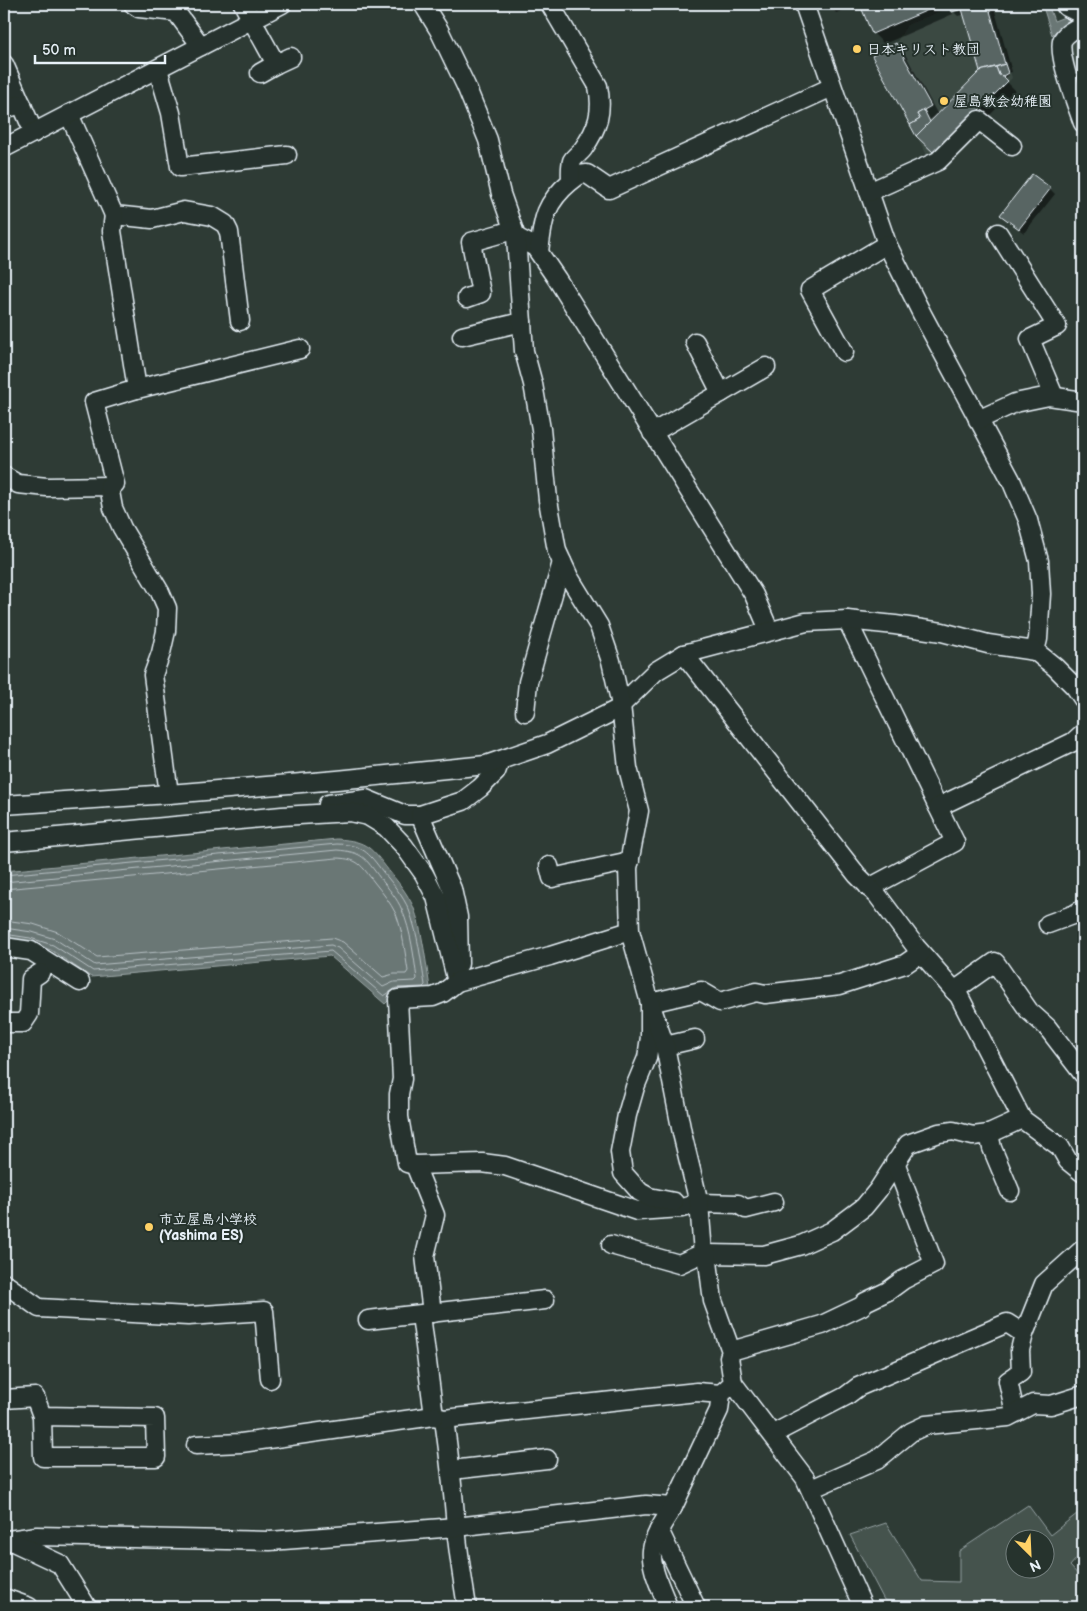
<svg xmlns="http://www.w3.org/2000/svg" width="1087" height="1611" font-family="'Balsamiq Sans','Klee One',sans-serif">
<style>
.built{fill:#3b4843}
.green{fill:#45524e;stroke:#96a2a3;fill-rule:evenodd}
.water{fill:#6b7775;stroke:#9da8a9}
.shadow{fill:#0007}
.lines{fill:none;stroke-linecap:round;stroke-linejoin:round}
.shore{stroke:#b6c0c4;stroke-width:1}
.building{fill:#596563;stroke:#e8f1f8}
.minor-casing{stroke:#e8f1f8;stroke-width:21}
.secondary-casing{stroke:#e8f1f8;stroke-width:29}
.minor{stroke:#26332d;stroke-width:18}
.secondary{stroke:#26332d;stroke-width:25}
.poi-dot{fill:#ffd166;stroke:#26332d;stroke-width:2}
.labels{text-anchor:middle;stroke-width:4;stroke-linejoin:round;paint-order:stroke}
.poi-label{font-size:14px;font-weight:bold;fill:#e8f1f8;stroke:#26332d;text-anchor:start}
</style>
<rect width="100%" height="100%" fill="#2e3b35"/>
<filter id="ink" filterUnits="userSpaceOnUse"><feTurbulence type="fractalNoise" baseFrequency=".02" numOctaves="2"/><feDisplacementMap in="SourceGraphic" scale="10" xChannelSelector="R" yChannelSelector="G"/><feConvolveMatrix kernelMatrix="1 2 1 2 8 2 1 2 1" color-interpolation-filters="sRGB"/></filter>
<g filter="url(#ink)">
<g class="built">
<path d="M946,4H991L1012,78L931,162L872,56L896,43L907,25L948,8Z"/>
<path d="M1083,32V106L1069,48L1074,37Z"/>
</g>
<path class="green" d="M1028,1505L1050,1535L1082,1510L1083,1512V1551L1070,1566L1083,1580V1607H916L910,1603L884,1600L850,1535L886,1523L922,1581L959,1582V1551ZM1014,1538H1044V1568H1014Z"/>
<g class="water">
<path d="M1042,4H1048L1054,21L1083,10V20L1056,31L1052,35Z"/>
<path d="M337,839C368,841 371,848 389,871C398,882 407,893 413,906C423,930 426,966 431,993L397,992L385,1004L330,956L91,977L51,950L29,943L4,939V871Z"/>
</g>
<g class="shadow">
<path d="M830,4H859L836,13Z"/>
<path d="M873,4H948L953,14L884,44L873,33L862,8Z"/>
<path d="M951,4H991L995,11L1012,72L1008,73L1009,75L1004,79L1015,90L944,161L917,136L896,45L904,52L938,115L929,120L931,123L982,72L965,14L958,16L951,9L952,8Z"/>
<path d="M1050,189L1055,194L1024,233L1007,220Z"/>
</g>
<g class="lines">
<g class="shore">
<path d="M4,875L337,844C363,845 368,852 383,872C393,884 403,896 409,910C418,933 421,961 425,985L423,987L396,988L384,996L331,951L93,971L53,945L30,938L4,934"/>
<path d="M4,882L337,850C363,852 365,858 380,878C388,888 397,898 402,910C411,931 414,957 417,979L415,981L394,982L383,987L338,948L331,945L95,965L55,939L32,932L4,928"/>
<path d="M4,889L337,858C359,859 361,865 374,882C382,892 390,902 396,914C403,932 405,953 408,971L406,974H394L383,977L343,942L332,938L97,957L58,932L33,924L4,920"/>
</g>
</g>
<g class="building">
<path d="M869,4H942L872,34L861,7Z"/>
<path d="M950,4H979L952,12Z"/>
<path d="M979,4H988L1005,64L980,71L962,9Z"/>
<path d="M896,43L931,106L917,114L920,119L910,125L872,56Z"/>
<path d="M1005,64L1008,73L1003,76L999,75L996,67Z"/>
<path d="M996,67L999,75L1003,76L1008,81L935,154L916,136L980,71Z"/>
<path d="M924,110L930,122L916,136L910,125L920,119L917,114Z"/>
<path d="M1032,174L1051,188L1019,229L1000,215Z"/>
</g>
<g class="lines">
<g class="minor-casing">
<g id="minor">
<path d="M133,4L139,8L176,12L201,46"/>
<path d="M243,4L276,64L291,57"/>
<path d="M423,4L439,30L466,86L488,140L501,194L516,237L535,247L557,279L754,595L769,630"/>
<path d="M804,4L887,244L922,314L1011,480L1028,520L1039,561L1041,594L1038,639L1035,651"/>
<path d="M1083,24C1077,28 1065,33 1062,41C1058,58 1077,106 1083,123"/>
<path d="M4,64L34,133"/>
<path d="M158,69L171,113L180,167L287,155"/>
<path d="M260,73L276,64"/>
<path d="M4,109L22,104"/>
<path d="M69,114L114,215L152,219L184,211L212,216L225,224L229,232L240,321"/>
<path d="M4,148L282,4"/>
<path d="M571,181L579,175L587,174L609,189L832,87"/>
<path d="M869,192L938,161L979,120L1012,146"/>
<path d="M114,215L112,231L137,389"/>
<path d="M998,233L1057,326L1030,339L1054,396"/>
<path d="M539,252C543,219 544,204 571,181C571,176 570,167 572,161C574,157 580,153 583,149C598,128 603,112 598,86L550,4"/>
<path d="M467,298L481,293L471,242L513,230"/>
<path d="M462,336L522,322"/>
<path d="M844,352L810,290L887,244"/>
<path d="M721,393L766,367"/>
<path d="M978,420L1015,403L1049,396L1083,401"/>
<path d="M652,433L721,393L695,342"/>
<path d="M4,476L18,484L47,487L109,486L113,508L122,528L160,592L167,608L166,631L161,653L153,675L169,794"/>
<path d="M109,486L115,484L94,402L137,389L300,349"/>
<path d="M847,620L955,842L869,888"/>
<path d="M684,654L857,875L878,896L916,947L959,996L1022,1119"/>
<path d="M525,712L528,682L562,562"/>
<path d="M328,804L366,799L405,815H420L463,801L480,788L496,772L500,761"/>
<path d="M4,805L169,794L337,780L486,765L547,744L616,710L656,671L684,654L806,622L847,620L895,625L942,632L988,644L1035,651L1055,667L1075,687L1083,699"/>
<path d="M938,807L1073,742L1083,733"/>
<path d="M420,815L452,889L458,917L459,964"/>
<path d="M4,842L282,816L350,812L368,816L386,827L404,846L424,874L436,897L457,982"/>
<path d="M549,866L552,878L630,861"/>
<path d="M1048,924L1075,914L1083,909"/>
<path d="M630,931L550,956L457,982L443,993L433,997L398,999L402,1079L399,1094V1117L407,1163L415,1165L482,1163L505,1166L637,1211L682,1208L699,1203L738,1204L746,1209L774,1202"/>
<path d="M4,947L31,951L80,982"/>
<path d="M954,991L995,962L1029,1011L1047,1027L1083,1074"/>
<path d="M4,1023H23L29,1014L31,979L40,973"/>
<path d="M665,1046L695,1039"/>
<path d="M989,1134L1022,1119L1060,1147L1068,1161L1083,1173"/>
<path d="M415,1165L435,1215L425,1256L432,1313"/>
<path d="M674,1202L649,1197L640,1192L623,1173L620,1152L627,1115L635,1087L647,1058L650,1037V1003L701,991L720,1002L756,992L765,994L840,985L905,964L921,953"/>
<path d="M611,1245L679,1264L703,1253"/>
<path d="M707,1254L764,1255L801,1245L832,1231L864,1207L878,1190L908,1144L939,1133L953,1131L973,1136L989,1134L992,1148L1010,1191"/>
<path d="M4,1283L39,1308L188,1316L264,1311L270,1379"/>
<path d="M421,1315L434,1416L444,1419C449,1455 453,1490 456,1526C458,1553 463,1581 467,1607"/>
<path d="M368,1320L545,1300"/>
<path d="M1024,1334L1044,1284L1083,1249"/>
<path d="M731,1351L822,1325L862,1306L865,1302L888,1291L903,1280L934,1264L895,1162"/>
<path d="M733,1383L805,1478L863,1607"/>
<path d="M4,1399L35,1397L42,1416L43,1457H156L155,1418L42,1416"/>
<path d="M444,1419L697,1392L721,1394"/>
<path d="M773,1434L846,1396L858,1387L1007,1323L1024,1334L1020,1350L1021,1372L1008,1381L1013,1404L1017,1412"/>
<path d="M196,1445L241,1443L434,1416"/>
<path d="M452,1470L547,1459"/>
<path d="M811,1489L877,1460L911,1432L926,1425L1008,1417L1033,1404L1051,1405L1083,1395"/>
<path d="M659,1530L696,1607"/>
<path d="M8,1540L37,1536L270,1541L456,1527L646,1505L673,1507L719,1410L721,1394L733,1383L729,1357L731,1351L713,1301L707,1254L703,1253L699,1203L682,1133L665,1046L650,1003L630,931L628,868L639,811L628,768L621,705L611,661L599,626L569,577L557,551L548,500L541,429L533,384L524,351L516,237"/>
<path d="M9,1540L60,1564L87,1607"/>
<path d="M4,1598L29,1607"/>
<path d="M668,1607C662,1590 650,1569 652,1550C654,1535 665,1520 673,1507"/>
</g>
</g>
<g class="secondary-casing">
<path id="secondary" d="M1069,4L1083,11"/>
</g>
<use href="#minor" class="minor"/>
<use href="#secondary" class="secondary"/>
</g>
</g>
<g class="poi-dot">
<circle cx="857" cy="49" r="5"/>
<circle cx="944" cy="101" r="5"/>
<circle cx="149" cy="1227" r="5"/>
</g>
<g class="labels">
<g class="poi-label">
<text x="867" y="54">日本キリスト教団</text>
<text x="954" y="106">屋島教会幼稚園</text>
<text x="159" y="1224">市立屋島小学校<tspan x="159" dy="16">(Yashima ES)</tspan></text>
</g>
</g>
<rect width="1087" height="1611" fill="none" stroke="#26332d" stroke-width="20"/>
<rect x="10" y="10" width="1067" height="1591" fill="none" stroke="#e8f1f8" stroke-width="2" filter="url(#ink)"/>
<g transform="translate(1030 1554) rotate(156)"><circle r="24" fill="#26332d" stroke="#747f7e"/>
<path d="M0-4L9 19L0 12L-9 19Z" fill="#ffd166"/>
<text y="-8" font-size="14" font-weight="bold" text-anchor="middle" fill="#e8f1f8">N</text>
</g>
<path d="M35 55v8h130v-8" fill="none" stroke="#e8f1f8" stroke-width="2.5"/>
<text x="42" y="55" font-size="15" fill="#e8f1f8" stroke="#26332d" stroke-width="4" paint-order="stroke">50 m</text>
</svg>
